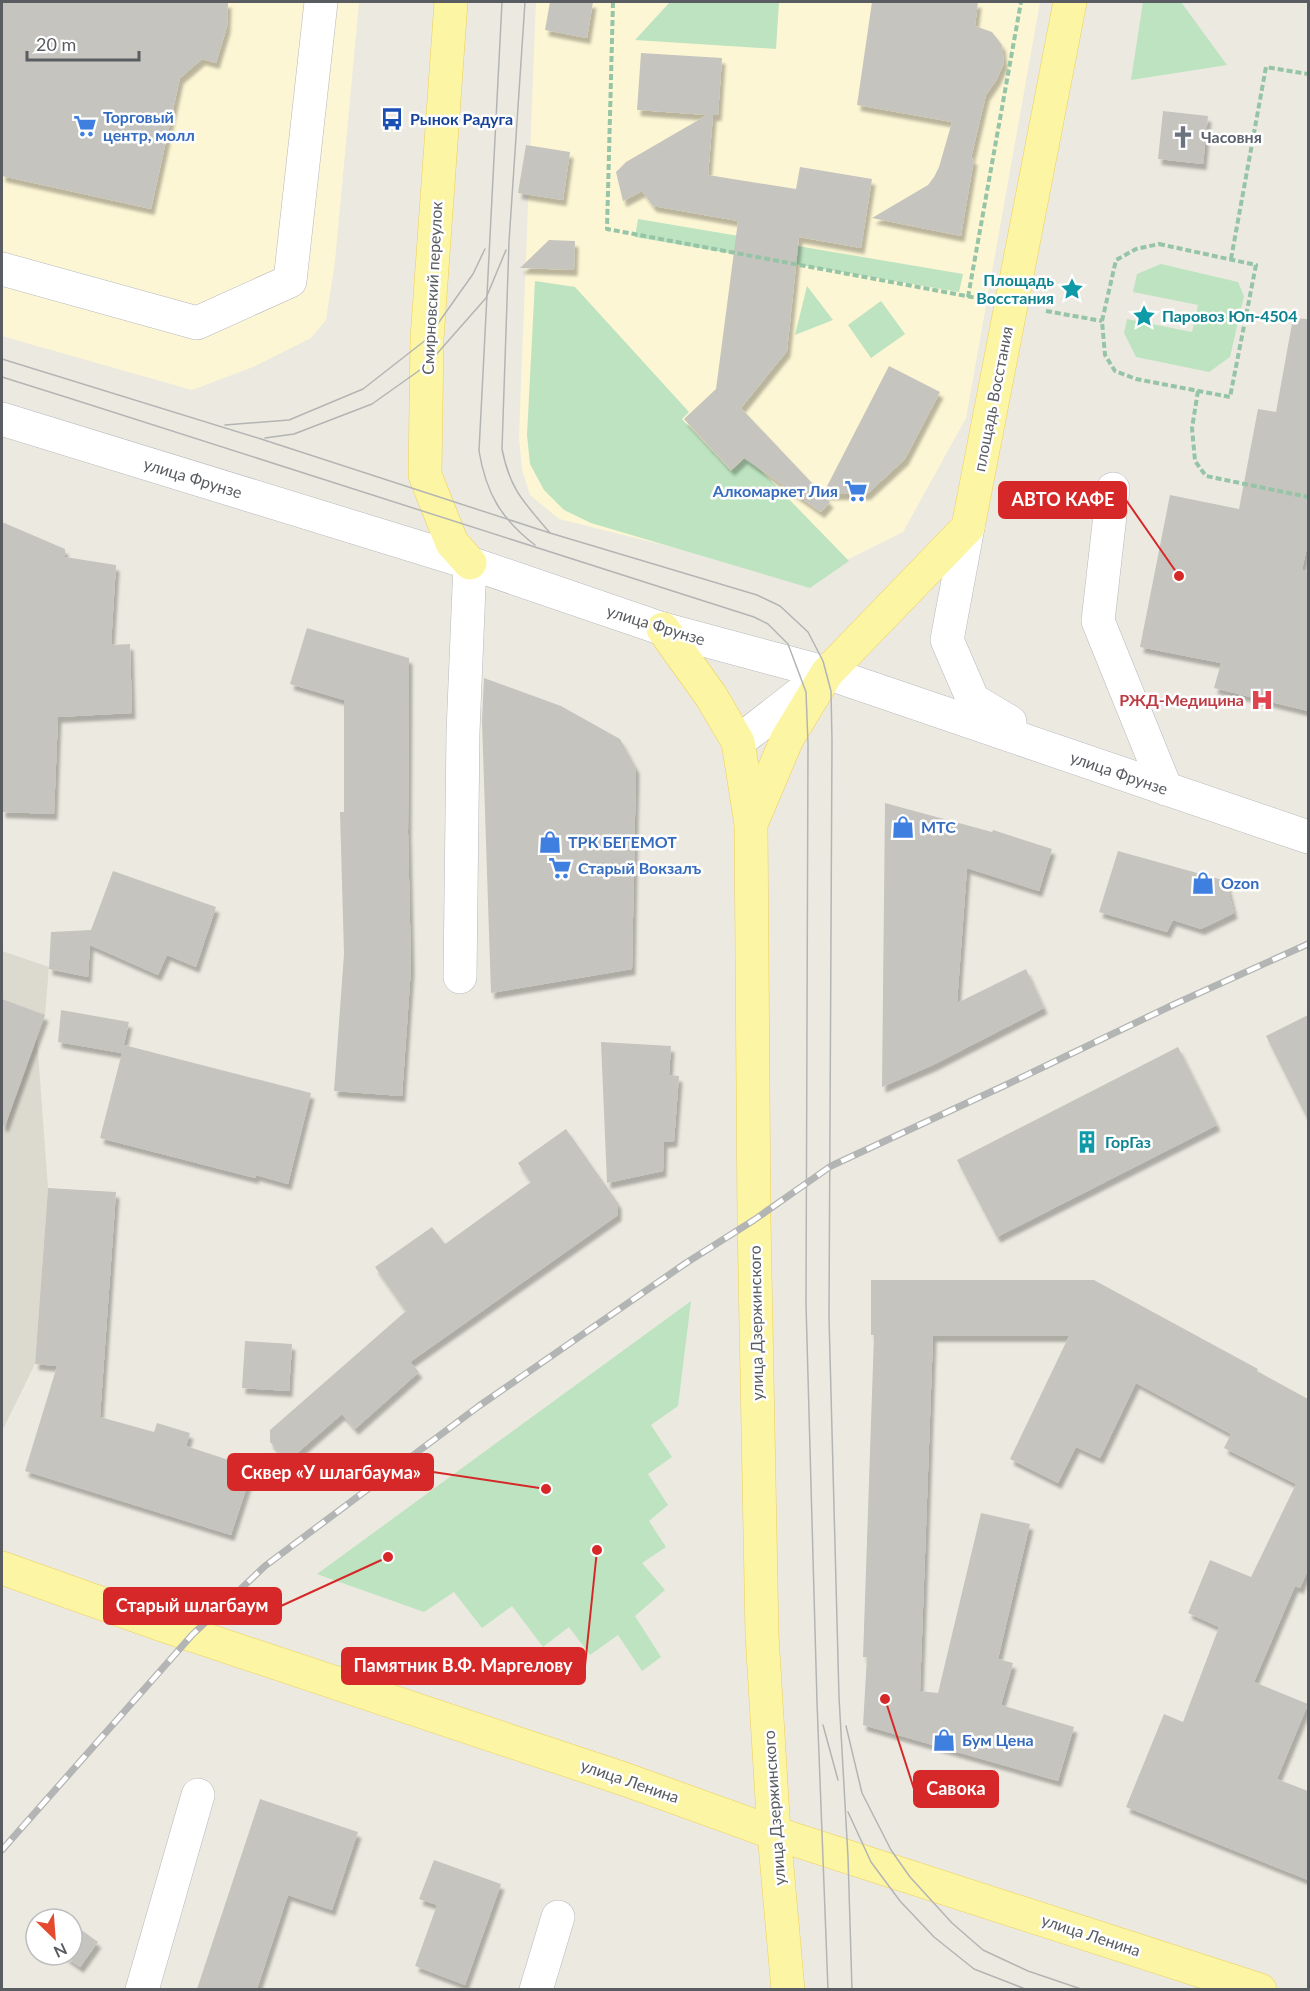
<svg xmlns="http://www.w3.org/2000/svg" width="1310" height="1991" font-family="Lato,sans-serif">
<style>
.commercial{fill:#fcf6d4}
.education{fill:#dcd9ce}
.green{fill:#bde3c0}
.building{fill:#c6c4be;filter:url(#shadow)}
.lines{fill:none;stroke-linecap:round;stroke-linejoin:round}
.minor-casing{stroke:#b6b8bd;stroke-width:34}
.major-casing{stroke:#edcf58;stroke-width:34}
.path{stroke:#96c4a7;stroke-width:4;stroke-dasharray:6 3;stroke-linecap:butt}
.minor{stroke:#fff;stroke-width:33}
.major{stroke:#fcf5a4;stroke-width:33}
.tram{stroke:#b3b4b4;stroke-width:1.5}
.rail-casing{stroke:#b3b4b4;stroke-width:7}
.rail{stroke:#fff;stroke-width:4.5;stroke-dasharray:14;stroke-linecap:butt}
.labels{text-anchor:middle;stroke-width:5;stroke-linejoin:round;paint-order:stroke}
.shop-label{font-size:16px;font-weight:bold;fill:#366cbe;stroke:#fff;text-anchor:start}
.transit-label{font-size:16px;font-weight:bold;fill:#164399;stroke:#fff;text-anchor:start}
.worship-label{font-size:16px;font-weight:bold;fill:#5b616d;stroke:#fff;text-anchor:start}
.culture-label{font-size:16px;font-weight:bold;fill:#0d838f;stroke:#fff;text-anchor:start}
.street-label{font-size:16px;fill:#595c61;stroke:#fff}
.health-label{font-size:16px;font-weight:bold;fill:#be3a42;stroke:#fff;text-anchor:end}
.leader{fill:none;stroke:#d62828;stroke-width:2}
.callout-dot{fill:#d62828;stroke:#fff;stroke-width:2}
.callout{fill:#d62828;stroke:#d62828;stroke-width:2}
.callout-label{font-size:18px;text-anchor:middle;font-weight:bold;fill:#fff}
</style>
<defs>
<filter id="shadow"><feDropShadow dx="3.5" dy="6" stdDeviation="1.5" flood-color="#0004"/></filter>
</defs>
<rect width="100%" height="100%" fill="#eceae0"/>
<g class="commercial">
<path d="M2,2H359L335,261L326,320L311,338L253,367L192,390L2,336Z"/>
<path d="M536,2H1040L966,418L903,532L818,574L773,572L559,519L530,495L522,469L519,437Z"/>
</g>
<path class="education" d="M2,951L49,967L45,1015L37,1039L48,1188L35,1364L2,1431Z"/>
<g class="green">
<path d="M670,2H779L776,49L635,40Z"/>
<path d="M1143,2H1181L1227,65L1131,80Z"/>
<path d="M638,219L963,274L959,292L635,237Z"/>
<path d="M1161,264L1238,282L1244,296L1230,357L1209,372L1136,357L1124,333L1127,319L1192,332L1198,305L1133,292L1137,274Z"/>
<path d="M535,281L575,287L689,412L682,419L731,471L747,456L849,561L810,588L591,523L564,510L544,490L530,464L527,435Z"/>
<path d="M807,286L833,320L795,335Z"/>
<path d="M881,301L905,334L871,358L848,325Z"/>
<path d="M691,1301L678,1406L651,1425L672,1457L648,1474L668,1505L649,1521L666,1547L642,1563L665,1590L635,1616L661,1657L642,1671L618,1635L590,1655L569,1627L543,1647L512,1606L482,1628L454,1592L424,1612L317,1574Z"/>
</g>
<g class="building">
<path d="M2,2H228L227,27L216,63L202,59L180,78L151,209L2,176Z"/>
<path d="M550,2H593L587,38L545,30Z"/>
<path d="M872,2H978L975,26L992,32L1002,45L1004,63L997,79L986,95L971,158L974,159L961,236L872,218L928,185L934,177L939,167L952,122L857,105Z"/>
<path d="M641,53L722,58L718,115H713L708,175L796,189L800,167L872,179L861,248L799,237L787,351L741,408L830,502L821,512L744,458L731,470L710,447L709,449V446L684,419L716,389L738,221L653,206L642,191L623,201L616,172L626,162L707,115L637,110Z"/>
<path d="M1163,111L1208,116L1203,164L1158,159Z"/>
<path d="M526,145L570,152L563,200L518,193Z"/>
<path d="M549,240L575,241L574,270L520,268Z"/>
<path d="M1293,318L1308,319V542L1302,570L1308,572V711L1214,688L1221,663L1140,647L1170,495L1239,509L1258,409L1276,412Z"/>
<path d="M889,366L940,392L905,459L867,494H823Z"/>
<path d="M2,522L65,549V557L116,565L111,645L130,644L132,713L58,717L54,814L2,812Z"/>
<path d="M307,628L409,658L408,833L411,968L402,1096L334,1091L344,954L340,812H344V700L290,684Z"/>
<path d="M484,678L561,706L620,739L636,768L632,969L491,993L482,721Z"/>
<path d="M885,803L992,832L993,830L1052,849L1039,891L967,868L957,1003L1026,969L1044,1008L933,1065L882,1087Z"/>
<path d="M1118,851L1226,881L1234,913L1201,929L1173,920L1167,932L1099,912Z"/>
<path d="M113,871L216,907L196,967L167,955L158,975L90,945L88,977L49,969L51,932L91,930Z"/>
<path d="M2,999L45,1015L5,1126L2,1125Z"/>
<path d="M61,1010L129,1022L122,1053L58,1042Z"/>
<path d="M1308,1015V1120L1266,1036Z"/>
<path d="M601,1042L671,1046L669,1075L679,1076L674,1141L664,1142L663,1171L607,1183Z"/>
<path d="M124,1045L311,1093L288,1184L256,1175L255,1178L100,1138Z"/>
<path d="M1178,1047L1217,1125L997,1237L957,1160Z"/>
<path d="M566,1129L618,1203V1215L410,1362L419,1372L355,1429L342,1414L288,1461L270,1442V1430L406,1311L375,1267L432,1227L445,1244L531,1182L518,1163Z"/>
<path d="M48,1188L116,1192L100,1417L154,1432L157,1423L190,1433L186,1446L253,1468L231,1535L25,1471L57,1366L35,1364Z"/>
<path d="M871,1280H1094L1258,1369L1257,1371L1308,1399V1570L1300,1588L1295,1586L1254,1682L1308,1704L1277,1779L1308,1791V1880L1126,1807L1164,1714L1183,1722L1219,1627L1188,1613L1210,1560L1251,1577L1296,1484L1224,1448L1231,1434L1136,1383L1100,1458L1076,1447L1058,1483L1010,1459L1069,1336H933L920,1691L938,1693L981,1513L1030,1524L998,1659L1013,1663L1001,1705L1074,1727L1058,1781L863,1725L867,1657H863L874,1335H871Z"/>
<path d="M245,1341L292,1344L289,1391L242,1388Z"/>
<path d="M260,1799L358,1832L332,1910L288,1895L257,1989H197Z"/>
<path d="M434,1860L501,1884L465,1985L415,1966L437,1905L419,1899Z"/>
<path d="M72,1923L98,1942L80,1967L63,1955H72Z"/>
</g>
<g class="lines">
<g class="minor-casing">
<g id="minor">
<path d="M2,269L197,323L290,281L321,2"/>
<path d="M2,419L470,563L663,629L827,673L1308,837"/>
<path d="M1113,489L1098,621L1166,789"/>
<path d="M968,527L947,640L973,700L1010,722"/>
<path d="M738,742L825,674"/>
<path d="M460,977L463,732L470,563"/>
<path d="M142,1990L198,1795"/>
<path d="M536,1990L558,1917"/>
</g>
</g>
<g class="major-casing">
<g id="major">
<path d="M451,2L427,339L425,475L452,543L470,563"/>
<path d="M663,629L711,696L738,742L751,824"/>
<path d="M2,1568L165,1626L624,1779L774,1833L1260,1990"/>
<path d="M788,1990L774,1833L762,1635L754,1220L751,824L787,739L827,673L968,527L1070,2"/>
</g>
</g>
<g class="path">
<path d="M613,2L607,229L977,298"/>
<path d="M1159,244L1256,265L1230,397L1136,379L1115,371L1105,355L1102,321L1116,260L1136,249Z"/>
<path d="M1231,259L1266,67L1308,74"/>
<path d="M968,297L1021,2"/>
<path d="M1046,311L1102,321"/>
<path d="M1198,391L1192,428L1195,461L1206,476L1308,497"/>
</g>
<use href="#minor" class="minor"/>
<use href="#major" class="major"/>
<g class="tram">
<path d="M502,2L479,451C486,493 501,519 535,545"/>
<path d="M525,2L509,242L502,449C510,490 524,502 550,533"/>
<path d="M2,359L261,439L550,533L757,595L780,606L808,632L823,661L831,691L832,741L829,1317L839,1697L848,1857L852,1990"/>
<path d="M2,377C253,455 502,539 754,617L768,624L788,644L806,692L808,744L806,1304L817,1702L828,1990"/>
<path d="M225,425L289,420L363,389L427,339L473,274L485,249"/>
<path d="M265,438L294,434L372,404L427,365L486,298L506,250"/>
<path d="M823,1725L838,1780"/>
<path d="M846,1726L862,1793L891,1850L910,1877L952,1923L983,1950L1028,1971L1084,1990"/>
<path d="M848,1812L871,1862L900,1901L934,1937L974,1969L1028,1990"/>
</g>
<g class="rail-casing">
<path id="rail" d="M2,1850L192,1635L265,1566L479,1406L686,1263L754,1220L831,1166L1010,1083L1177,1003L1308,944"/>
</g>
<use href="#rail" class="rail"/>
</g>
<defs>
<g id="bus-bare" transform="scale(1.8)"><path d="M-5-6H5V4H4V6H2V4H-2V6H-4V4H-5ZM-3.5-4V0h7V-4ZM-3.5 1.2v1.5H-2V1.2ZM2 1.2v1.5H3.5V1.2Z" fill="#1a4fb4" stroke="#fff" stroke-width="2.5" paint-order="stroke"/></g>
<g id="supermarket-bare" transform="scale(1.8)"><path d="M-6-5.5h2.5l.6 2H6L4.5 2H-2.5L-4.4-4H-6ZM-1.5 3.2a1.3 1.3 0 1 0 .1 0ZM3 3.2a1.3 1.3 0 1 0 .1 0Z" fill="#3f7fe0" stroke="#fff" stroke-width="2.5" paint-order="stroke"/></g>
<g id="church-bare" transform="scale(1.8)"><path d="M-1.2-6h2.4v3.5h3.3v2.4h-3.3V6h-2.4V-.1h-3.3v-2.4h3.3Z" fill="#6b7280" stroke="#fff" stroke-width="2.5" paint-order="stroke"/></g>
<g id="sight-bare" transform="scale(1.8)"><path d="M0-6L1.8-2.2L6-1.7L2.9 1.2L3.7 5.4L0 3.3L-3.7 5.4L-2.9 1.2L-6-1.7L-1.8-2.2Z" fill="#0f9aa8" stroke="#fff" stroke-width="2.5" paint-order="stroke"/></g>
<g id="hospital-bare" transform="scale(1.8)"><path d="M-5-5h3v3.5h4V-5h3V5h-3V1.5h-4V5h-3Z" fill="#e0444e" stroke="#fff" stroke-width="2.5" paint-order="stroke"/></g>
<g id="shop-bare" transform="scale(1.8)"><path d="M-5-2.5h2.3a2.7 3.5 0 0 1 5.4 0H5L5.5 6h-11ZM-1.5-2.5h3a1.5 2.3 0 0 0-3 0Z" fill="#3f7fe0" stroke="#fff" stroke-width="2.5" paint-order="stroke"/></g>
<g id="building-bare" transform="scale(1.8)"><path d="M-4-6H4V6H1V3H-1V6H-4ZM-2.5-4.3h1.7v1.8h-1.7ZM.8-4.3h1.7v1.8H.8ZM-2.5-1h1.7V.8h-1.7ZM.8-1h1.7V.8H.8Z" fill="#0f9aa8" stroke="#fff" stroke-width="2.5" paint-order="stroke"/></g>
</defs>
<g fill-rule="evenodd">
<use href="#bus-bare" x="392" y="119"/>
<use href="#supermarket-bare" x="85" y="126"/>
<use href="#church-bare" x="1183" y="137"/>
<use href="#sight-bare" x="1072" y="289"/>
<use href="#sight-bare" x="1144" y="316"/>
<use href="#supermarket-bare" x="856" y="491"/>
<use href="#hospital-bare" x="1262" y="700"/>
<use href="#shop-bare" x="903" y="827"/>
<use href="#shop-bare" x="550" y="842"/>
<use href="#supermarket-bare" x="560" y="868"/>
<use href="#shop-bare" x="1203" y="883"/>
<use href="#building-bare" x="1087" y="1142"/>
<use href="#shop-bare" x="944" y="1740"/>
</g>
<g class="labels">
<g class="shop-label">
<text x="103" y="123">Торговый<tspan x="103" dy="18">центр, молл</tspan></text>
<text x="838" y="497" text-anchor="end">Алкомаркет Лия</text>
<text x="921" y="833">МТС</text>
<text x="568" y="848">ТРК БЕГЕМОТ</text>
<text x="578" y="874">Старый Вокзалъ</text>
<text x="1221" y="889">Ozon</text>
<text x="962" y="1746">Бум Цена</text>
</g>
<g class="transit-label">
<text x="410" y="125">Рынок Радуга</text>
</g>
<g class="worship-label">
<text x="1201" y="143">Часовня</text>
</g>
<g class="culture-label">
<text x="1054" y="286" text-anchor="end">Площадь<tspan x="1054" dy="18">Восстания</tspan></text>
<text x="1162" y="322">Паровоз Юп-4504</text>
<text x="1105" y="1148">ГорГаз</text>
</g>
<g class="street-label">
<text transform="translate(432 288) rotate(-87)" y="6">Смирновский переулок</text>
<text transform="translate(993 399) rotate(-79)" y="6">площадь Восстания</text>
<text transform="translate(193 478) rotate(17)" y="6">улица Фрунзе</text>
<text transform="translate(656 625) rotate(17)" y="6">улица Фрунзе</text>
<text transform="translate(1119 773) rotate(19)" y="6">улица Фрунзе</text>
<text transform="translate(756 1323) rotate(-91)" y="6">улица Дзержинского</text>
<text transform="translate(630 1781) rotate(19)" y="6">улица Ленина</text>
<text transform="translate(774 1808) rotate(-94)" y="6">улица Дзержинского</text>
<text transform="translate(1091 1935) rotate(18)" y="6">улица Ленина</text>
</g>
<g class="health-label">
<text x="1244" y="706">РЖД-Медицина</text>
</g>
</g>
<path class="leader" d="M1179 576L1126 500M546 1489L433 1472M388 1557L281 1606M597 1550L585 1666M885 1699L914 1789"/>
<g class="callout-dot">
<circle cx="1179" cy="576" r="6"/>
<circle cx="546" cy="1489" r="6"/>
<circle cx="388" cy="1557" r="6"/>
<circle cx="597" cy="1550" r="6"/>
<circle cx="885" cy="1699" r="6"/>
</g>
<g class="callout">
<rect x="999" y="482" width="127" height="36" rx="6"/>
<rect x="228" y="1454" width="205" height="36" rx="6"/>
<rect x="104" y="1588" width="177" height="36" rx="6"/>
<rect x="342" y="1648" width="243" height="36" rx="6"/>
<rect x="914" y="1771" width="84" height="36" rx="6"/>
</g>
<g class="callout-label">
<text x="1063" y="506">АВТО КАФЕ</text>
<text x="331" y="1479">Сквер «У шлагбаума»</text>
<text x="192" y="1612">Старый шлагбаум</text>
<text x="463" y="1672">Памятник В.Ф. Маргелову</text>
<text x="956" y="1795">Савока</text>
</g>
<rect width="1310" height="1991" fill="none" stroke="#595c61" stroke-width="6"/>
<g transform="translate(54 1937) rotate(155)"><circle r="28" fill="#ffffff" stroke="#bdbec0" stroke-width="1.5"/>
<path d="M0-4.5L10 22L0 15L-10 22Z" fill="#e44b2e"/>
<text y="-9" font-size="16" font-weight="bold" text-anchor="middle" fill="#595c61">N</text>
</g>
<path d="M27 51v9h112v-9" fill="none" stroke="#595c61" stroke-width="3"/>
<text x="36" y="51" font-size="18" fill="#595c61" stroke="#ffffff" stroke-width="4.5" paint-order="stroke">20 m</text>
</svg>
